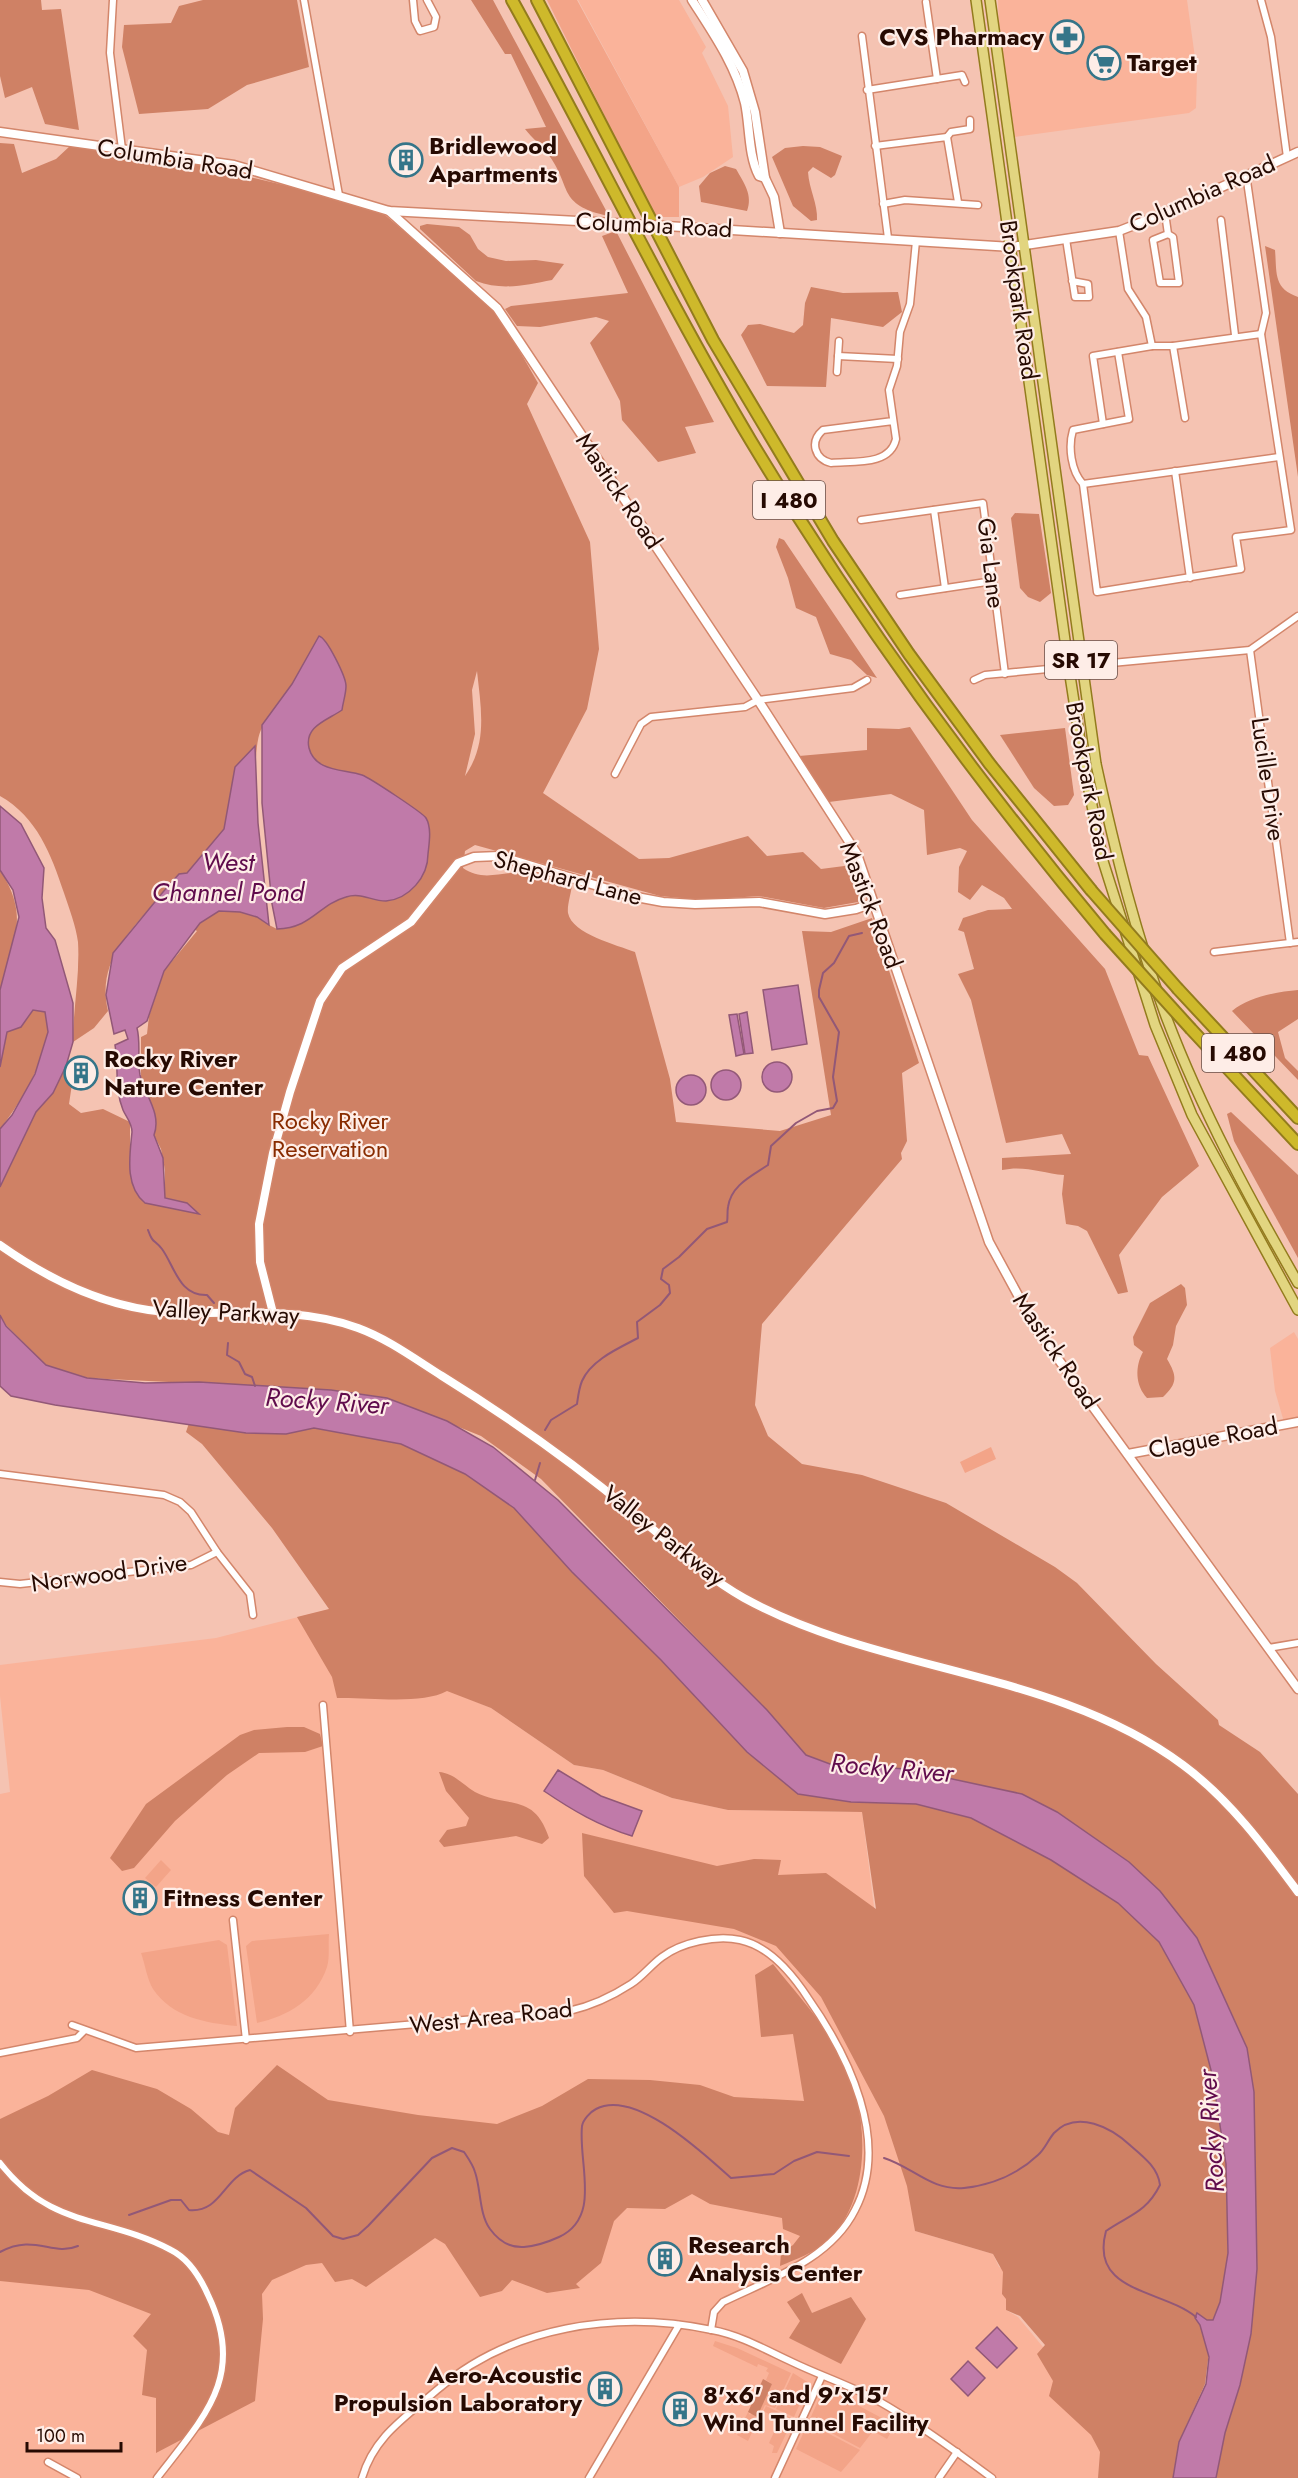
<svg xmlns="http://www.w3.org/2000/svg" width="1298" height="2478" font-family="Jost,sans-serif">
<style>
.built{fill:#fab39a}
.green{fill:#f3a488}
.forest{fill:#cf8165;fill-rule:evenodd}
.water{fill:#c07aa9;stroke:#925877;stroke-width:1.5}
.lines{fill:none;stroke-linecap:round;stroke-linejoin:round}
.stream{stroke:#925877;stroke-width:2}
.street-casing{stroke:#d3866b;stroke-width:9}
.secondary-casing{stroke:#d3866b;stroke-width:11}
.primary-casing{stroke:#937c1d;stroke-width:12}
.highway-casing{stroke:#937c1d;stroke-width:14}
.street{stroke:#fff;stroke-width:6}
.secondary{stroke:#fff;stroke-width:8}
.primary{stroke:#e2d580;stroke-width:9}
.highway{stroke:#ceb92b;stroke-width:10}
.secondary-bridge-casing{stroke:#d3866b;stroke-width:11;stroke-linecap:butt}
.highway-bridge-casing{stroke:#937c1d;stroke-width:14;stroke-linecap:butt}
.secondary-bridge{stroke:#fff;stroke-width:8}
.highway-bridge{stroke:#ceb92b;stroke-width:10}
.labels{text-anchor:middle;stroke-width:4.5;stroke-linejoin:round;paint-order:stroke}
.shield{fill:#feede7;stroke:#674e47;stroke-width:1.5}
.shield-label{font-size:22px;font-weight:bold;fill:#260a02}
.poi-label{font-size:24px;font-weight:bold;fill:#260a02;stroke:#feede7;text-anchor:start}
.street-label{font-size:24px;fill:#260a02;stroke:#feede7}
.park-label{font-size:24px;fill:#882b00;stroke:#feede7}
.water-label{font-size:26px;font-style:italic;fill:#600b4c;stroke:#feede7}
</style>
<rect width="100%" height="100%" fill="#f5c3b2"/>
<g class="built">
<path d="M578,0H679L706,47L702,53L728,106L733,157L703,177L679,187Z"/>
<path d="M998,0H1187L1197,72L1196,108L1189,113L1015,137L999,32Z"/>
<path d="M1294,1332L1298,1339V1419L1284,1422L1275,1391L1270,1348Z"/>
<path d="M330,1609L442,1688L491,1708L574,1765L603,1770L672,1798L728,1810L862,1812L915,2231L993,2254L999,2267L1018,2275L1006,2310L1018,2317L1053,2359L1101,2442L1110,2478H0V1794L10,1792L0,1696V1665L216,1638Z"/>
</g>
<g class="green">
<path d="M547,0H577L679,187V217H655Z"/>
<path d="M991,1447L996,1459L965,1473L960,1462Z"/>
<path d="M161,1860L171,1870L156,1887L145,1878Z"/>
<path d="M329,1934C328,1944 330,1957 327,1967C316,2000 288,2016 257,2023L246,1946L252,1941Z"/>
<path d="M219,1940L227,1945L237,2026C205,2023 172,2017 153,1989C147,1979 145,1964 141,1953Z"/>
<path d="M715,2341L737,2348L791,2373L775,2408L765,2405L748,2441L737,2435L748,2412L750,2415L772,2384L766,2380L769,2373L766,2371L768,2368L758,2364L757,2367L713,2346Z"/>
<path d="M793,2373L809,2383L794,2417L776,2409Z"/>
<path d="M827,2389L895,2425L887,2439L873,2431L860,2448L809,2421L823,2390Z"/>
<path d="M766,2406L793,2419L777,2453H772L774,2446L769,2443L780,2419L765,2412L762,2414Z"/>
<path d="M808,2423L860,2450L841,2472L796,2449Z"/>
</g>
<g class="forest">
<path d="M0,0H41L42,10L61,9L79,130L45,124L32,87L5,98L0,76Z"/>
<path d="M203,0H297L309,67L247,85L208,109L139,114L122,47L124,25L171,23L179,6Z"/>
<path d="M471,0H493L609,216C555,205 573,185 547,153C541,145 532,138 525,129L546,127L511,54H505Z"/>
<path d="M0,143L14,144L22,173L56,159L70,146L174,159L322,194L385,215L495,308L538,383L527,404L590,542L599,649L587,709L543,793L639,859L669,858L748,836L767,856L803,852L821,869L852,865L864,895L858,902L824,908L759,896L702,900L660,896L475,845L465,851L463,868C484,883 504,870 527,873C542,875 558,881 572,885C571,894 567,905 568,913C572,934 617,945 635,952L670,1079L676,1122L780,1131L831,1115L802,931L831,932L872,918L919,1063L902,1073L907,1141L901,1153L902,1159L762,1324L755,1405L768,1436L802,1464L862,1475L946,1503L1055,1567L1077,1583L1156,1664L1218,1720L1219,1725L1260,1752L1298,1794V2478H1216L1225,2433L1240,2385L1256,2184L1160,1891L1129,1862L1057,1812L1022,1794L906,1769L830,1764L806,1755L767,1710L541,1479L481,1436L387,1398L331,1390L87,1378L46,1365L6,1325L0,1315V1187L36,1112L53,1093L66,1066L72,1084L69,1104L81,1113L103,1109L130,1122V1172L135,1188L164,1205L176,1208L178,1201L165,1198V1170L161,1149L154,1135V1111L141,1077V1037L147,1034L149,1016L164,971L197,931L154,903C126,936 97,964 108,1011L94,1028L73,1042C73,1008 80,976 78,942C76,926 69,908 64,893C51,854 37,817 0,796ZM477,671C481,709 488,743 465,776L475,734L472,690ZM262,728V803L277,929L269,925C265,888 246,754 262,728Z"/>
<path d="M803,146L820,147L842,156L835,175L831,178L813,167L808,172C809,189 818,204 817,220L811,221L793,206L772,157L785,148Z"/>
<path d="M725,166L736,169C744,183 753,195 747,211L701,202L699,186L710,173Z"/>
<path d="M427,224L459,227L470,235L478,249L488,257L506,261L536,260L564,264L552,280C526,285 502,291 476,281L420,229V226Z"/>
<path d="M616,231L714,422L685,427L696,453L658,462L622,420L620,401L590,343L609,321L596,317L540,327L517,326L505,309L511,306L628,293L602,236Z"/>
<path d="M1265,246L1275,250C1277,273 1273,288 1298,297V477Z"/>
<path d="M811,287L843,293L898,292L902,312L883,327L831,318L826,387L767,386L741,335L748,325L760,324L794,333L803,325L805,303Z"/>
<path d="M1015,513L1039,514L1051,593L1040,602L1028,597L1020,588L1011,518Z"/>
<path d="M779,538L784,540L877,678L867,675L851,660L830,654L816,617L796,608L788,578L776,547Z"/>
<path d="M910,727L972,820L1105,969L1139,1055L1148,1056L1199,1166L1162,1197L1119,1255L1128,1292L1118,1294L1087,1231L1078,1226L1066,1224L1062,1194L1064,1175C1042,1173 1024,1165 1002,1170V1158L1071,1154L1062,1134L1006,1143L971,1000L958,974L974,969L964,932L958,930L963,918L988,910L1012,909L1004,898L982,885L970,900L958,892L959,867L967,851L960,848L927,855L924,810L891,794L829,802L799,756L867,750V728L899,729Z"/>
<path d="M1065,728L1074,795L1068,805L1054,806L1034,788L1000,735Z"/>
<path d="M0,870C30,916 14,942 0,990Z"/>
<path d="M1298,990V1019L1278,1032L1285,1058L1298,1071V1080L1232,1011C1249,997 1276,992 1298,990Z"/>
<path d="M33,1010L45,1012C46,1018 48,1025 48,1031C48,1058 17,1108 0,1129V1067L7,1032L21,1027Z"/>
<path d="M1231,1112L1298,1175V1258L1234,1141L1227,1114Z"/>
<path d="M1181,1284L1185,1288L1187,1305L1176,1326L1173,1345L1167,1359C1177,1376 1178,1383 1163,1397L1147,1398C1135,1385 1135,1366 1143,1352L1134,1345L1133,1337L1150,1303Z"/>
<path d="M189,1423L286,1434L314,1428L401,1444L465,1474L514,1508L572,1572L661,1660L747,1752L798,1794L851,1802L916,1804L971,1818L1051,1860L1118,1903L1159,1942L1194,2005L1212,2074L1226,2164L1228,2253L1220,2302L1213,2320L1205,2384L1179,2442L1173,2478H1098L1100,2452L1091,2435L1049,2396L1053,2381L1037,2354L1045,2345L1020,2316L1006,2310V2299L1002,2294L1003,2272L993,2254L915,2231L907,2186L884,2116L821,1997L776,1946L734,1929L627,1911L614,1913L584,1876L582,1833L717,1866L754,1859L781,1860L778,1875L826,1873L876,1909L862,1812L728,1810L672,1798L603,1770L574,1765L491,1708L447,1691C422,1705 367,1697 337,1698L332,1677L297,1617L329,1609L272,1528L202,1444L186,1432Z"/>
<path d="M287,1727H304L320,1734L323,1746L305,1752L259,1753L227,1775L175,1821L134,1868L122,1871L110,1858L146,1804L240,1735L254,1730Z"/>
<path d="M439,1772C454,1773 463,1785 475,1792C508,1809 534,1792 549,1838L542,1844L516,1836L444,1847L439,1841L447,1830L466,1826L469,1818L446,1791Z"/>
<path d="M773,1964C796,1993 824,2023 841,2056C869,2108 874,2196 828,2241C814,2253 796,2259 780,2266L781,2253L793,2245L800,2236L783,2229L782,2218L710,2204L692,2194L665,2209L627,2208L614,2221L601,2263L576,2284L580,2288L547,2293L512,2280L502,2291L480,2297L445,2244L435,2238L366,2287L352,2279L335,2282L322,2263L306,2265L272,2280L262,2294L263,2319L255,2401L156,2453V2398L142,2395L147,2350L133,2336L151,2314L89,2290L0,2281V2119L48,2096L92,2070L157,2089L191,2109L218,2132L229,2135L235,2108L277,2065L328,2100L418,2115L497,2124L542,2106L588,2079L650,2080L700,2085L734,2097L804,2101L793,2034L761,2037L755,1975Z"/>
<path d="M802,2293L812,2313L851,2297L866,2319L841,2364L789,2338L800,2321L787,2302Z"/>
<path d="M763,2379L772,2384L757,2417L748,2412Z"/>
</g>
<g class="water">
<path d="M319,636C327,638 346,677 346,686C346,694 343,702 342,710C328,720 304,726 309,748C315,772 344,769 362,775C370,778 423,813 426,818C432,828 429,844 428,854C428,877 409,899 386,901C371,901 361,892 346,897C318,905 312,928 277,929L272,904L262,803V725L292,684Z"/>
<path d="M255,746L258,823L269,925L257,917L240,912L219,911L200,923L164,971L147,1021L137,1028C141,1044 137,1058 140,1075C144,1094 162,1113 154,1135L163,1158L165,1198L187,1203L199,1214L145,1203C124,1186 130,1154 132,1132C132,1123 126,1117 123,1110C114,1088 119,1067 115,1045L128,1039L125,1030L114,1034L106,995L113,953L163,892L179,874L187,873L224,829L235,767Z"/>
<path d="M0,806L21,824L44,868L42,898L46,928L55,940L73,1003V1042L66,1066L53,1093L36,1112L0,1187V1129L12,1115L35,1074L48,1032L45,1012L33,1010L21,1027L7,1032L0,1067V990L19,917L13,890L0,870Z"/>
<path d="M798,985L807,1044L772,1050L763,990Z"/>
<path d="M747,1012L753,1053L745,1054L739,1014Z"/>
<path d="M737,1014L744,1054L736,1056L729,1015Z"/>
<circle cx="777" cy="1077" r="15"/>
<circle cx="726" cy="1085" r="15"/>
<circle cx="691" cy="1090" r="15"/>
<path d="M0,1315L6,1326L46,1365L87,1378L145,1383L199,1382L331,1390L387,1398L447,1421L493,1447L558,1500L767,1710L806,1755L830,1764L906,1769L1022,1794L1057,1812L1129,1862L1160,1891L1197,1938L1247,2048L1254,2092L1257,2269L1251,2334L1240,2385L1225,2433L1216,2478H1173L1179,2442L1206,2384L1209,2357L1200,2325L1195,2318L1197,2313L1207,2320H1213L1220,2302L1228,2253L1226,2164L1212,2074L1194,2005L1159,1942L1118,1903L1051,1860L971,1818L916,1804L851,1802L798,1794L747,1752L661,1660L572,1572L514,1508L465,1474L401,1444L314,1428L286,1434L246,1433L55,1405L11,1396L0,1386Z"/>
<path d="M558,1770L601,1796L642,1811L632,1836C599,1826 572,1810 544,1791Z"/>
<path d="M997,2327L1017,2348L997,2368L976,2348Z"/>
<path d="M968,2361L985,2378L968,2396L951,2379Z"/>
</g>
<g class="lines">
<g class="stream">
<path d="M148,1230C153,1244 154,1239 162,1249C175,1267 179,1296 207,1295L214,1303"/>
<path d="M228,1343L227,1355L239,1362L245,1374L252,1377L255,1386"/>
<path d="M545,1430L551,1420L577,1404C578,1397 579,1388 582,1381C591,1360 619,1348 638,1338L637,1322L660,1305L670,1293L669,1285L661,1279L663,1269L679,1257L707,1229L727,1222C728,1217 727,1213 728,1207C731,1185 752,1176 768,1165L771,1146L796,1123L817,1111L833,1108L837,1101L833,1077L839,1032L819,997V990L823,973L834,963L849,936L862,933"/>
<path d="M535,1480L540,1463"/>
<path d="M884,2158C913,2167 931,2191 964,2188C991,2185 1018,2174 1038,2155C1045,2149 1048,2140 1054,2133C1077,2109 1112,2128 1131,2146C1144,2157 1158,2168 1160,2185C1146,2213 1129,2215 1106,2231C1089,2293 1162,2289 1196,2317"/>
<path d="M129,2215L171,2200H181L189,2210C221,2213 224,2177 250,2170L306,2208L333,2236L343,2239L358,2235L368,2226L432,2158L452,2148L464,2152C468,2158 473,2165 475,2172C481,2189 479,2214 490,2229C498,2240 508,2248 524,2247C536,2246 548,2242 559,2237C602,2217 578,2164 582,2126C583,2120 590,2112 596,2109C635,2088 704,2154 731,2178L774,2174L794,2161L817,2152L849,2156"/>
<path d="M0,2252C35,2233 52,2257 78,2246"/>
</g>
<g class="street-casing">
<g id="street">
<path d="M113,0L110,53L122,149"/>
<path d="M304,0L339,195"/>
<path d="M413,0L415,21L420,31L434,27L436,17L427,0"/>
<path d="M1261,0L1271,37L1287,157"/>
<path d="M926,2L937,79"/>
<path d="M862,36L888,238"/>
<path d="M867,90L962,75L965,82"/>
<path d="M947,137L951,132L970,129V120"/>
<path d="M875,146L947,137L958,202"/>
<path d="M883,204L905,200L978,205"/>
<path d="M1165,213L1168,234L1173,237L1179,283H1160L1153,240L1168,234"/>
<path d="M1221,220L1235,335"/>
<path d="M1119,231L1128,289L1146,317L1152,346"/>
<path d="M1066,239L1075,297H1089L1088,284L1072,281"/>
<path d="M1173,346L1185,418"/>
<path d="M1118,352L1129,419L1073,430C1068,447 1071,471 1083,484L1097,592L1241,569L1236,537L1291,530L1261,334L1266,313L1246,174"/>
<path d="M838,356L898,359"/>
<path d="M837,372L839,341"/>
<path d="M893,421L823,430C809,442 815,459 831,463C854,461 890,466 896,439L889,390L897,366L900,332L910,304L916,241"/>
<path d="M1103,424L1093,356L1152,346H1173L1261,334"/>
<path d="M1175,471L1190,578"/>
<path d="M1083,484L1279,457"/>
<path d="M934,510L945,588"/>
<path d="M861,520L983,503L1005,674"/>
<path d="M900,595L993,581"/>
<path d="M1250,650L1290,943"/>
<path d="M974,680L985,675L1250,650L1298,616"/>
<path d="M615,774L641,724L651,717L745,707L758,700L853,688L867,680"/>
<path d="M1214,952L1298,942"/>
<path d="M0,1474L164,1495L180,1502L191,1512L217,1552L250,1594L253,1615"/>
<path d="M0,1582L20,1584L191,1565L217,1552"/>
<path d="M1268,1648L1298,1643"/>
<path d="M323,1705L350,2032"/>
<path d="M233,1920L246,2040"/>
<path d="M72,2025L136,2048L569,2011C591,2006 611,1997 631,1984C642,1977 651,1965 662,1957C682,1942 716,1935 740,1940C769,1946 793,1975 808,1998C848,2055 891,2141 855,2210C830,2260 770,2279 723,2302L714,2312L711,2330"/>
<path d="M0,2053L77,2038L84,2031"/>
<path d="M0,2163C52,2230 105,2215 171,2250C189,2259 200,2277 208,2295C247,2376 204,2417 157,2478"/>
<path d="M48,2462L77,2478"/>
<path d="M362,2478C374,2436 406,2417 437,2390C511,2326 617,2310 712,2330C740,2335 766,2350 792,2362C819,2375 849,2385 875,2399C916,2422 954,2450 992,2478"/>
<path d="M589,2478L679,2325"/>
<path d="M775,2478L822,2376"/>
<path d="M939,2478L957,2452"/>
</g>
</g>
<g class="secondary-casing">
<g id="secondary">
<path d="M692,0C713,33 735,64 745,103C750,126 748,155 759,176L765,178L774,197L780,233"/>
<path d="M702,0L743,71L755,112L765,178"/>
<path d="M0,132L234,165L389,211L596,222"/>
<path d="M389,211L497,308L758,700L857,854L989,1242L1037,1330L1298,1689"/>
<path d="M683,227L1012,247L1119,231L1165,213L1298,152"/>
<path d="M0,1245C48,1279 105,1307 165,1312C229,1316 296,1305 358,1328C388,1339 415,1359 442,1376C508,1417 571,1461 631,1511C667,1540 703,1575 744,1598C882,1674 1054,1669 1183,1765C1229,1799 1264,1846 1298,1892"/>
<path d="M273,1313L260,1262L259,1224L273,1153L290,1092L320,1001L342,968L411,922L458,863L474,857L499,856L631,896L663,902L695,904L759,902L825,914L856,909L873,903"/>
<path d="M1128,1454L1298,1422"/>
</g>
</g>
<g class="primary-casing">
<g id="primary">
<path d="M976,0L1069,669L1083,760L1103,861L1155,1025L1192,1115L1298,1310"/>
<path d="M990,0L1096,764C1115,851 1136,936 1167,1019C1202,1111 1249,1198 1298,1283"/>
</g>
</g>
<g class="highway-casing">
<g id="highway">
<path d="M512,0C593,146 665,297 751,441C856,615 975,779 1105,934"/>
<path d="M537,0L713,340L833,541L909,654L989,763L1091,890"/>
<path d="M1178,989L1298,1118"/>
<path d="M1191,1029L1298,1144"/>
</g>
</g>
<use href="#street" class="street"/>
<use href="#secondary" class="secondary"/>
<use href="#primary" class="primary"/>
<use href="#highway" class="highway"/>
<g class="secondary-bridge-casing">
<path id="secondary-bridge" d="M596,222L683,227"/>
</g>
<g class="highway-bridge-casing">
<g id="highway-bridge">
<path d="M1091,890L1178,989"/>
<path d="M1105,934L1191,1029"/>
</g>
</g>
<use href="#secondary-bridge" class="secondary-bridge"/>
<use href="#highway-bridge" class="highway-bridge"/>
</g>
<defs>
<g id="pharmacy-ring" transform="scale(1.725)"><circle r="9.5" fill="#feede7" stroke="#357589" stroke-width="1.5"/><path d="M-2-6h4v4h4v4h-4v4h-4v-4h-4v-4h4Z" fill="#357589"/></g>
<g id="supermarket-ring" transform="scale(1.725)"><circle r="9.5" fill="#feede7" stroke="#357589" stroke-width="1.5"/><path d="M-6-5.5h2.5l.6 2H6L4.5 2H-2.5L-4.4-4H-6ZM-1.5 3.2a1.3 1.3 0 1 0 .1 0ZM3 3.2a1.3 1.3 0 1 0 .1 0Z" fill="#357589"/></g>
<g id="building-ring" transform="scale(1.725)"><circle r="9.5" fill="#feede7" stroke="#357589" stroke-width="1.5"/><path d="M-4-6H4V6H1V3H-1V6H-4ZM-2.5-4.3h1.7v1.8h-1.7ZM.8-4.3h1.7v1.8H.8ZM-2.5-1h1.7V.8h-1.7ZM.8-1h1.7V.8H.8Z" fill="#357589"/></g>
</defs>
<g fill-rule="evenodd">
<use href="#pharmacy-ring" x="1067" y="37"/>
<use href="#supermarket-ring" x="1104" y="63"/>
<use href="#building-ring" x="406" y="160"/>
<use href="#building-ring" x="81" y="1073"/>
<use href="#building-ring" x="140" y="1898"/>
<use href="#building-ring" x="665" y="2259"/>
<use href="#building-ring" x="605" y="2389"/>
<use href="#building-ring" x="680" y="2409"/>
</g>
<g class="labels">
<g class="shield">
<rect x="753" y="481" width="72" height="38" rx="4.5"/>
<rect x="1045" y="641" width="72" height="38" rx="4.5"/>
<rect x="1202" y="1034" width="72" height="38" rx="4.5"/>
</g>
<g class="shield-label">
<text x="789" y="508">I 480</text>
<text x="1081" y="668">SR 17</text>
<text x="1238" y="1061">I 480</text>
</g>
<g class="poi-label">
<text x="1044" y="45" text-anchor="end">CVS Pharmacy</text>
<text x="1127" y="71">Target</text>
<text x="429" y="154">Bridlewood<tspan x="429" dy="28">Apartments</tspan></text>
<text x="104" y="1067">Rocky River<tspan x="104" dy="28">Nature Center</tspan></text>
<text x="163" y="1906">Fitness Center</text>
<text x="688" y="2253">Research<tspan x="688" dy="28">Analysis Center</tspan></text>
<text x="582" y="2383" text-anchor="end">Aero-Acoustic<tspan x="582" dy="28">Propulsion Laboratory</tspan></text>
<text x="703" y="2403">8'x6' and 9'x15'<tspan x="703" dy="28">Wind Tunnel Facility</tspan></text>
</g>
<g class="street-label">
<text transform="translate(175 159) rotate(9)" y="8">Columbia Road</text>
<text transform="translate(1202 194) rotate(-24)" y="8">Columbia Road</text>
<text transform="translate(654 225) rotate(3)" y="8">Columbia Road</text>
<text transform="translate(1019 300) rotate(82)" y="8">Brookpark Road</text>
<text transform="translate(619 491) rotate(56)" y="8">Mastick Road</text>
<text transform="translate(991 563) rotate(83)" y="8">Gia Lane</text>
<text transform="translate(1268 779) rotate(82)" y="8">Lucille Drive</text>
<text transform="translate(1089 781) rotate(79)" y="8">Brookpark Road</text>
<text transform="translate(568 878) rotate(15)" y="8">Shephard Lane</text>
<text transform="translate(871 905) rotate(69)" y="8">Mastick Road</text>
<text transform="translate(226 1312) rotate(3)" y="8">Valley Parkway</text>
<text transform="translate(1056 1351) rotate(56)" y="8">Mastick Road</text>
<text transform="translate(1213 1438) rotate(-11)" y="8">Clague Road</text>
<text transform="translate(664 1536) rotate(38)" y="8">Valley Parkway</text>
<text transform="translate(109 1573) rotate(-8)" y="8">Norwood Drive</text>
<text transform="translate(491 2017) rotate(-6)" y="8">West Area Road</text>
</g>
<g class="park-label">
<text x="330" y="1129">Rocky River<tspan x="330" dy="28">Reservation</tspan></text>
</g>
<g class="water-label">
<text x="228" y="871">West<tspan x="228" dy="30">Channel Pond</tspan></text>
<text transform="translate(327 1401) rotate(4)" y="9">Rocky River</text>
<text transform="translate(892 1768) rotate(5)" y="9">Rocky River</text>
<text transform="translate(1211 2131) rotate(-94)" y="9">Rocky River</text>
</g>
</g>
<path d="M27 2442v9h94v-9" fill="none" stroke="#260a02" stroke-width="3"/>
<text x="36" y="2442" font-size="18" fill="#260a02" stroke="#feede7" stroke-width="4.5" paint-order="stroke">100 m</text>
</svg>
